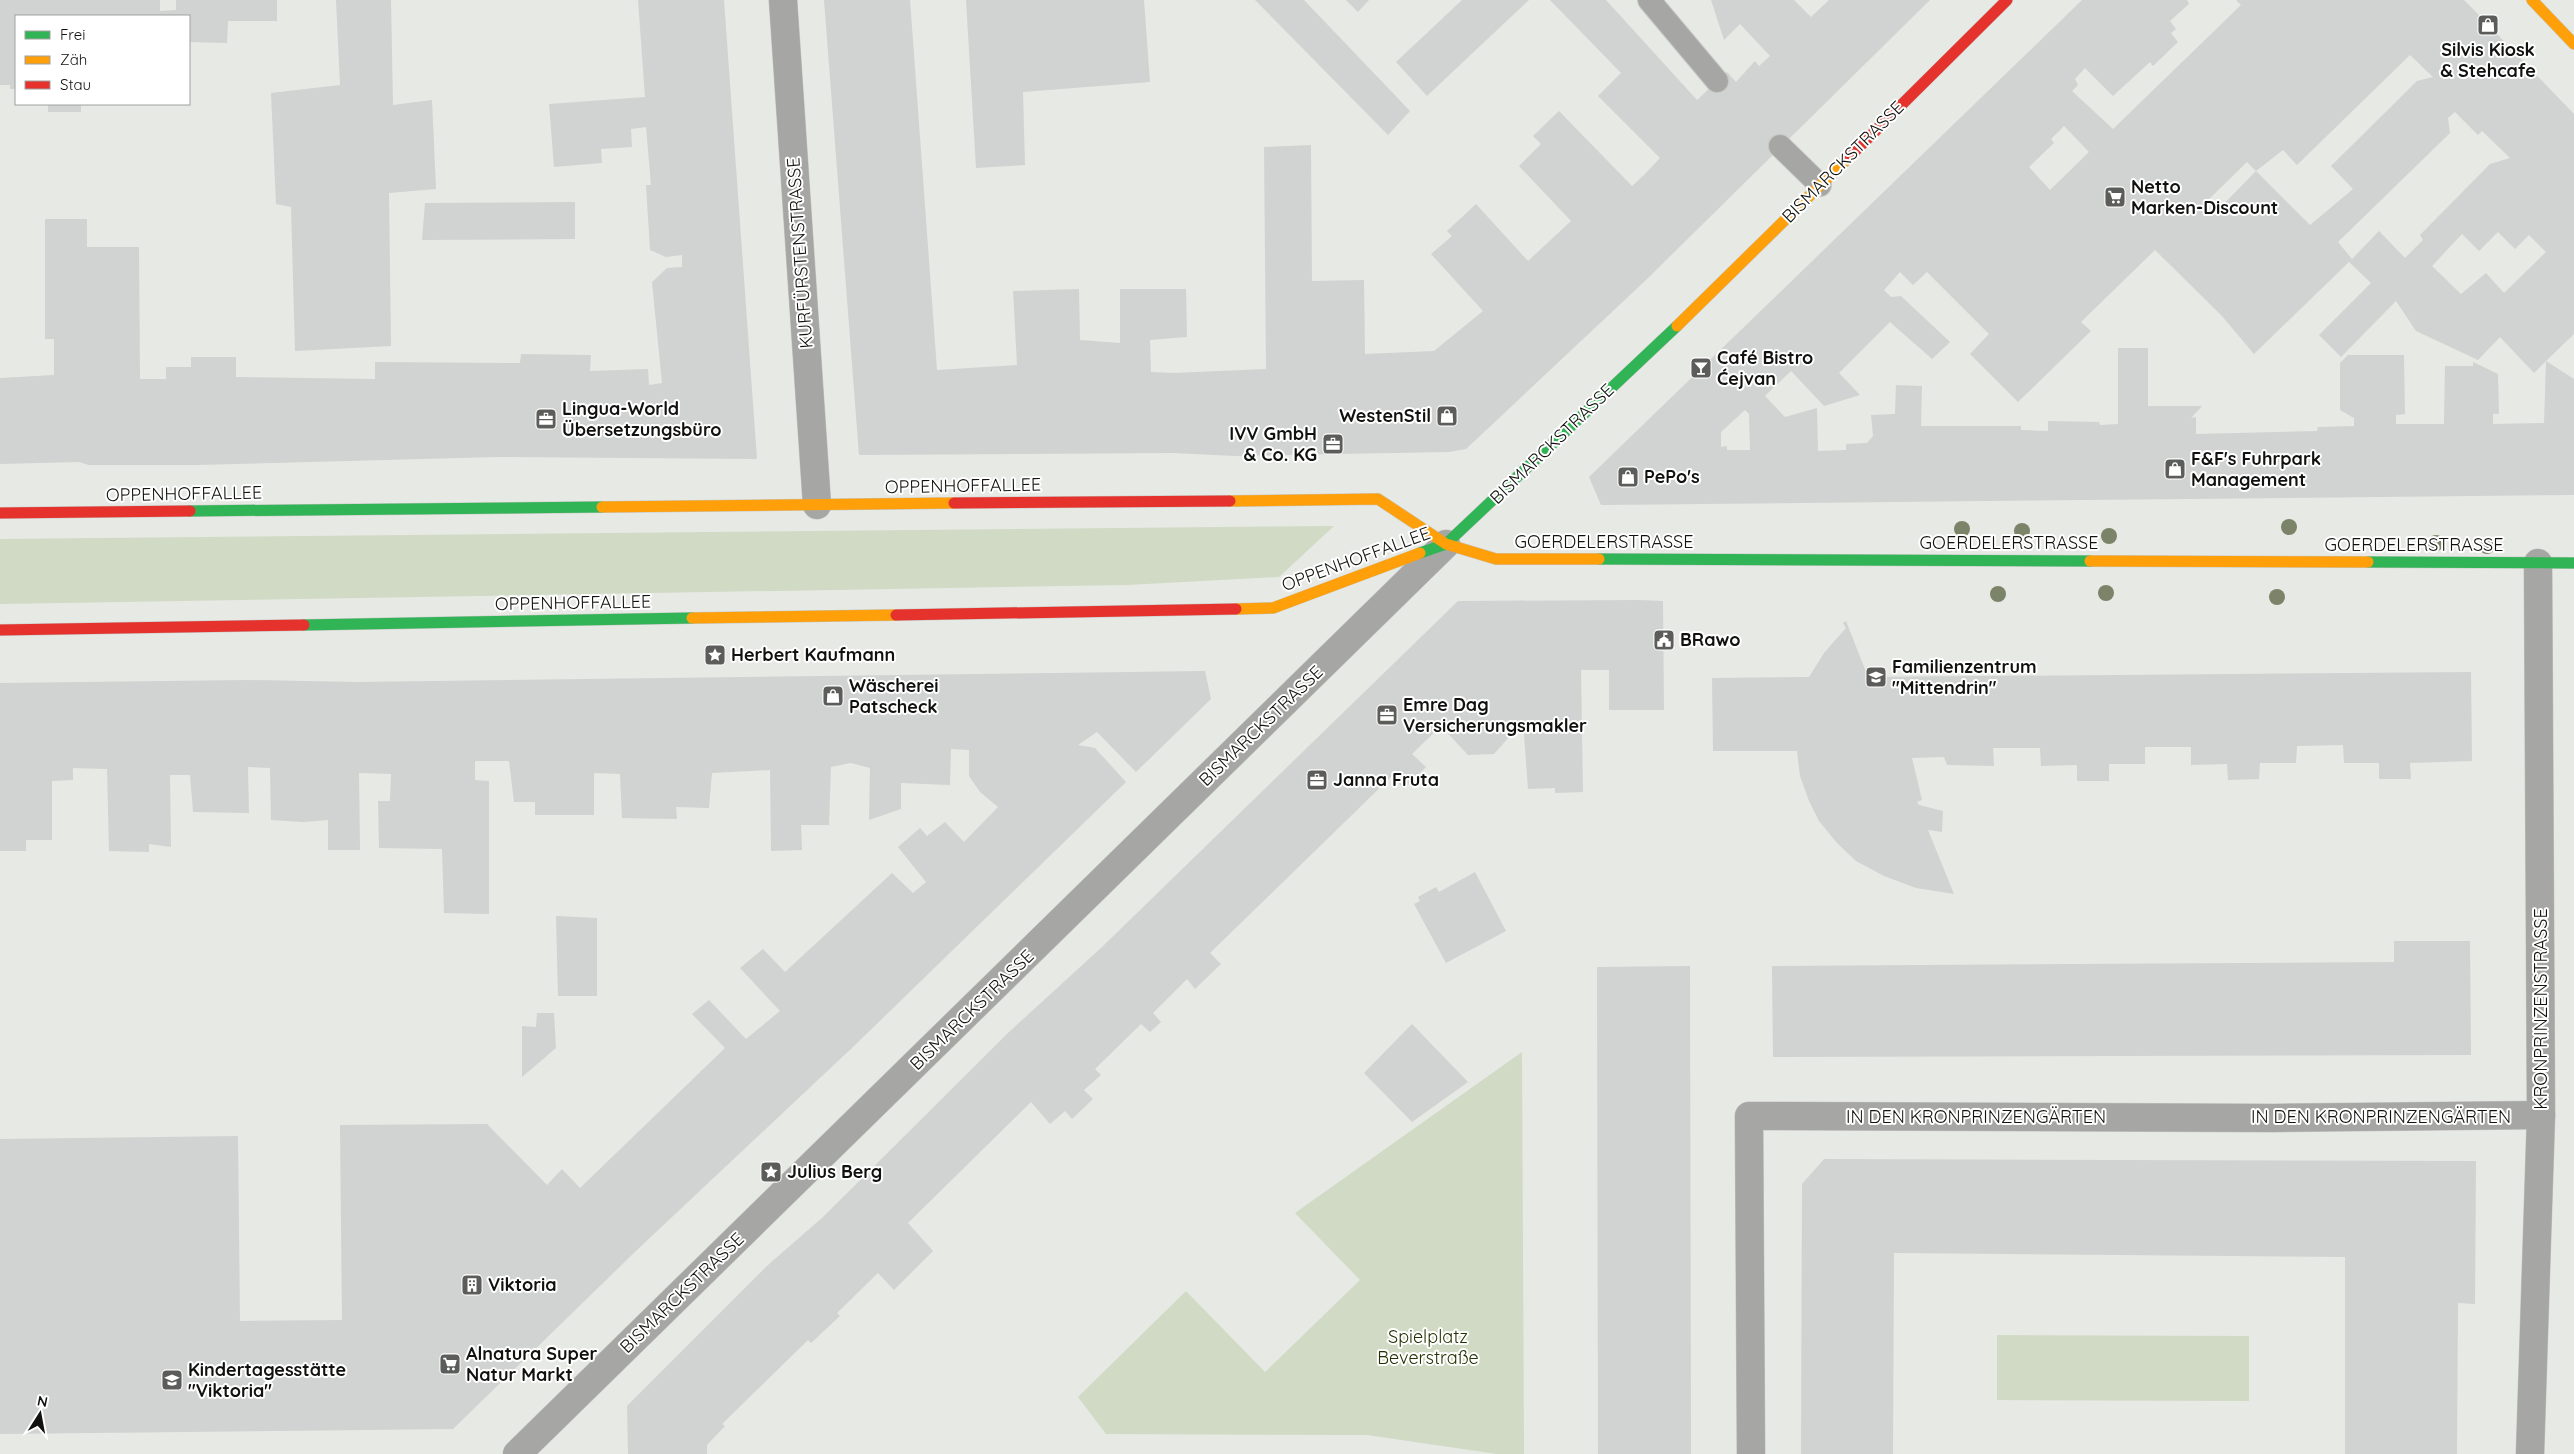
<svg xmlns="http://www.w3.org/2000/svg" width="2574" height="1454" font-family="Quicksand,sans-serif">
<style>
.green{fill:#d0dac4}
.building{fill:#d1d2d2;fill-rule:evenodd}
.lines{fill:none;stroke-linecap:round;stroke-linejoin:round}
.lane-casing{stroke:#c5c6c3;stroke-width:24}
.street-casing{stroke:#c5c6c3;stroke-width:29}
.fast-casing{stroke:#c5c6c3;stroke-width:12}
.slow-casing{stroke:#c5c6c3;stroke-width:12}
.jam-casing{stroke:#c5c6c3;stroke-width:12}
.lane{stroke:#a6a7a4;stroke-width:22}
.street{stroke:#a6a7a4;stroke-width:28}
.fast{stroke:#30b455;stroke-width:11}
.slow{stroke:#ff9f0a;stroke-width:11}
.jam{stroke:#e5322d;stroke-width:11}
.tree{fill:#7b8468}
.labels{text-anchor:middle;stroke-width:4;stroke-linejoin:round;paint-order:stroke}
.poi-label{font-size:18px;font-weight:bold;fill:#11120f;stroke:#fff;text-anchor:start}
.street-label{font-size:18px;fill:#11120f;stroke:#fff}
.park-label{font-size:18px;fill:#223202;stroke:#fff}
</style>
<rect width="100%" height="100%" fill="#e7e9e4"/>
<g class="green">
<path d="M1334,526L1279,577L1127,585L0,604V539Z"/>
<path d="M1522,1052L1524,1454H1497L1367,1435L1106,1434L1078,1397L1186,1291L1265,1372L1360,1280L1295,1213Z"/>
<path d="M1997,1335L2249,1336V1401L1997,1400Z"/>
</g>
<g class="building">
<path d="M0,0H160V11L176,10V0H277V21H228L227,43L189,42V16H16V89H10V85H0Z"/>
<path d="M336,0H391L393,105L432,100L436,189L389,193L391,346L295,351L291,207L276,204L271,93L340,85Z"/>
<path d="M638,0H724L757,459L497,457L196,465H89L79,462L0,464V378L54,375V339H45V219H87V247H139L140,379H166V367H191V357H236V377L375,379V362L520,363L521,354L591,355L590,371L648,369L649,385L662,383L652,282L667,268L682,267V255L666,257L650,250L646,185H651L646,127L631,129L632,147L601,149L602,163L554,167L549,104L645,97Z"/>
<path d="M824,0H910L937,370L1017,365L1013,291L1079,289L1080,340L1120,343V289H1186L1187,337L1150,340L1151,372L1173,373L1266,369L1264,147L1311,145L1312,281L1364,280L1365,354L1434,351L1483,311L1431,254L1452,236L1447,231L1476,204L1528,261L1571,221L1519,166L1541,144L1533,136L1559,111L1632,186L1645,174L1660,158L1598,96L1621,73L1550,0H1606L1697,100L1727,72L1736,82L1755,61L1759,66L1770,56L1740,24L1724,40L1711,0H1794L1811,17L1829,0H1930L1646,280L1466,449L1449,452L1235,456L1173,453L859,455Z"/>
<path d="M966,0H1144L1150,82L1023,92L1025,165L976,168Z"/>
<path d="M1255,0H1304L1410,111L1388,135Z"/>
<path d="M1346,0H1369L1358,12Z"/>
<path d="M1462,0H1529L1427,96L1396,62Z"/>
<path d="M2082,0H2187L2189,4L2170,21L2176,29L2171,33L2178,42L2153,66L2150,62L2113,96L2085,68L2075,79L2078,85L2072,91L2113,129L2241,5L2236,0H2464L2473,9L2574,114V334L2546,361L2574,379V495L1601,505L1589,477ZM2410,55L2433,77L2417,81L2331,166L2353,189L2310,225L2256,171L2212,216L2202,206L2247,162L2256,171L2283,150L2297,165ZM2455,112L2478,135L2482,131L2510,158L2490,164L2420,235L2423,240L2405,258L2379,231L2352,259L2338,242L2450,133L2448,118ZM2064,126L2089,152L2050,190L2029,167L2054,143L2051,139ZM2498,232L2515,249L2529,235L2546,252L2504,293L2486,273L2461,294L2432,266L2462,234L2479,251ZM2155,250L2221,315L2254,354L2349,262L2371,283L2319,335L2341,357L2396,301L2416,331L2478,360L2500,337L2534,373L2546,361L2544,423L2493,424V414H2499L2498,374L2473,362V366H2445L2444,424H2396V415L2405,414L2404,355H2348L2340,363V410L2354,418V426L2318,427L2317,431L2196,434V417L2191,418L2202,406H2148V348H2118V424L2100,425L2099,422L2048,421V431L2021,430V426H1921L1922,386L1896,385L1895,414L1871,415L1873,436L1867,443L1846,444V450L1818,451L1817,408L1785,417L1765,396L1791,371L1824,406L1860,395L1839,373L1890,322L1932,359L1950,342L1901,296L1891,297L1884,290L1900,272L1913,285L1927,272L1989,334L1970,354L2018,402L2091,331L2081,322ZM1745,410L1749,414L1750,450H1727V446L1721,447V432Z"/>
<rect x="48" y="104" width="33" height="8"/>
<path d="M575,202V239L422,240L425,203Z"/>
<path d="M1637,600L1663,601L1664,710H1609V670H1581L1583,792L1555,793V788L1528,789L1523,721L1508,722L1510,736L1494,754L1468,755L1441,726L1412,754L1426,767L1404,789L1392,776L1210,953L1221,964L1195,989L1187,979L1153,1013L1161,1022L1150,1032L1141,1024L1095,1069L1101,1075L1084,1090L1093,1099L1072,1119L1065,1111L1050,1124L1031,1102L908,1223L933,1251L894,1290L878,1273L837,1313L840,1316L811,1343L808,1340L722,1424L725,1426L707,1445V1454H628L627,1406L768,1265L823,1217L1009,1032L1102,947L1458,601Z"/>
<path d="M1846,621L1868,677L2471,672L2472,761L2410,763L2411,779H2379V763H2344L2343,745L2297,746L2296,763H2260L2259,779L2228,780L2227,764L2191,765V747H2145V764H2109V781H2077V765L2041,766L2040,748H1993L1994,766L1947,765L1944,757L1912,758L1922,800L1917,802L1919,805L1943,811L1942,832L1928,830L1954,894L1916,888L1884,876L1856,861L1837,843L1819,821L1809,801L1800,776L1797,751H1713L1712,678L1809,677L1824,653L1846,628L1843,623Z"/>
<path d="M1205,671L1211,699L1136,772L1097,732L1078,745L1095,748L1126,782L854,1046L638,1249L453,1429L0,1434V1139L238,1136L240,1321L342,1320L340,1125L487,1124L547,1185L562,1169L580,1188L725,1048L692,1014L709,1000L746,1039L780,1011L740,968L763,949L785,972L892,873L913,893L926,882L898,847L920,828L927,836L945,822L964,842L998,807L980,792L969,776V750L951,749L950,785L901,783V809L869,820L870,768L851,763L831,767L829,825H801L802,850L771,851L770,770L712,773L709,808L676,807L677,819L622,818L620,774L594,773V815H535V802H514L509,761H475V780L489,781V914L444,913L442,849L379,848L378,801H390L391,774L359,773L360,850H328V820L303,822L271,820L270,768L248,767L249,813L193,812L190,775H170L171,847L149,844V852L109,851L107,769L73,768V780L52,781V840H26V851H0V683L248,680L358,682Z"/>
<path d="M1475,872L1506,931L1446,963L1414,904L1420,901L1418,897L1436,887L1439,892Z"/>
<path d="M556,916L597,918V996H558Z"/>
<path d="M2394,941H2470L2471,1055L1773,1057L1772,966L2394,962Z"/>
<path d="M1690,966L1691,1454H1598L1597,967Z"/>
<path d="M537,1013H554L556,1048L522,1077V1026L536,1027Z"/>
<path d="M1412,1024L1468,1082L1412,1122L1364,1073Z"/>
<path d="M1824,1159L2476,1161L2475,1304L2458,1303L2457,1454H2345V1257L1894,1253L1893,1454H1801L1802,1184Z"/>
</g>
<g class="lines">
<g class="lane-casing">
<g id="lane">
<path d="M1649,0L1717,81"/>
<path d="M1780,146L1820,185"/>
</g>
</g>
<g class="street-casing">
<g id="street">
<path d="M783,0L817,505"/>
<path d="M517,1454L1446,544"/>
<path d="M1751,1454L1749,1116L2274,1118L2541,1115"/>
<path d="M2530,1454L2541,1115L2538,563"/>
</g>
</g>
<g class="fast-casing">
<g id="fast">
<path d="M190,511L602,507"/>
<path d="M1420,553L1446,544L1677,326"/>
<path d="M1599,559L2090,561"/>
<path d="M2368,562L2574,563"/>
<path d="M304,625L692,618"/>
</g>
</g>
<g class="slow-casing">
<g id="slow">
<path d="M2532,0L2574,44"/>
<path d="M1677,326L1848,158"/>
<path d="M1230,501L1378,499L1446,544L1496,559H1599"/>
<path d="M602,507L954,503"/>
<path d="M2090,561L2368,562"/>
<path d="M1236,609L1273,608L1420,553"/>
<path d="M692,618L896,615"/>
</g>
</g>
<g class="jam-casing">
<g id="jam">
<path d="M1848,158L2007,0"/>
<path d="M954,503L1230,501"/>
<path d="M0,513L190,511"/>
<path d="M896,615L1236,609"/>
<path d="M0,630L304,625"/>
</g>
</g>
<use href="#lane" class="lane"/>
<use href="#street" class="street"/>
<use href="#fast" class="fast"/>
<use href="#slow" class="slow"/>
<use href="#jam" class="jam"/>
</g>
<g class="tree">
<circle cx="2289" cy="527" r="8"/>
<circle cx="1962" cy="529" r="8"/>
<circle cx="2022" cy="531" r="8"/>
<circle cx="2109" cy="536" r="8"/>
<circle cx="2436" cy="543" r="8"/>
<circle cx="2487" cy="546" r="8"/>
<circle cx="2106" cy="593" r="8"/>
<circle cx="1998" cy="594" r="8"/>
<circle cx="2277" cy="597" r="8"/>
</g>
<defs>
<g id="shop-square" transform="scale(1.125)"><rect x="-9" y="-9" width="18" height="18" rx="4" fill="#5c5d5a" stroke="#fff"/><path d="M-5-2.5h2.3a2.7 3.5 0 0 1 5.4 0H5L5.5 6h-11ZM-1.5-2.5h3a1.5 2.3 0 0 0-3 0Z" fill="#fff"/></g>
<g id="supermarket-square" transform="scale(1.125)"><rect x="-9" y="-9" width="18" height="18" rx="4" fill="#5c5d5a" stroke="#fff"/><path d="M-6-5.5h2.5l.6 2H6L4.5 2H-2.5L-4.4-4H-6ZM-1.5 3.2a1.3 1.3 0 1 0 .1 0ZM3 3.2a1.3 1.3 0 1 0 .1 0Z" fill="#fff"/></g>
<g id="bar-square" transform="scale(1.125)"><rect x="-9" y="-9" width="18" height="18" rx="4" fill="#5c5d5a" stroke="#fff"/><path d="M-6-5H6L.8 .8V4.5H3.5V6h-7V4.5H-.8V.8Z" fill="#fff"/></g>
<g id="office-square" transform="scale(1.125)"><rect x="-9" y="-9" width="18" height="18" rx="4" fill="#5c5d5a" stroke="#fff"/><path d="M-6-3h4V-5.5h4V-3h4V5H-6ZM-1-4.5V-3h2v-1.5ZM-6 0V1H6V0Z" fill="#fff"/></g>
<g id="civic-square" transform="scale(1.125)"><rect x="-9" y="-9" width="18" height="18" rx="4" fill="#5c5d5a" stroke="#fff"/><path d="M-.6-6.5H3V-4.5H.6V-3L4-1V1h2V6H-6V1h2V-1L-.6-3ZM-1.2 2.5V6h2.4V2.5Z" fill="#fff"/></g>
<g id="sight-square" transform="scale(1.125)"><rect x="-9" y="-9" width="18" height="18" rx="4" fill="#5c5d5a" stroke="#fff"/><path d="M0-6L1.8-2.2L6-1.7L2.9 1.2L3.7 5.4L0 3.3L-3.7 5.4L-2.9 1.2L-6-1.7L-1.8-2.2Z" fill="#fff"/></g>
<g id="school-square" transform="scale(1.125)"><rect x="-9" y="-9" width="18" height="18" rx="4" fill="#5c5d5a" stroke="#fff"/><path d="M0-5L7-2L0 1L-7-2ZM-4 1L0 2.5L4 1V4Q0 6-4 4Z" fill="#fff"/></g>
<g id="building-square" transform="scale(1.125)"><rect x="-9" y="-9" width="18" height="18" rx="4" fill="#5c5d5a" stroke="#fff"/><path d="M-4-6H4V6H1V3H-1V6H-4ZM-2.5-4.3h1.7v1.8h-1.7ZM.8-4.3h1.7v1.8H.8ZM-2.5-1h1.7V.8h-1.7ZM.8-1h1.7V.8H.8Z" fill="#fff"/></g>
</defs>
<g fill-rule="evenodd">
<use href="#shop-square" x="2488" y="25"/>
<use href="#supermarket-square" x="2115" y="197"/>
<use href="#bar-square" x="1701" y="368"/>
<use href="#shop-square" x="1447" y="416"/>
<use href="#office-square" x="546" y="419"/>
<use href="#office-square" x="1333" y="444"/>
<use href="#shop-square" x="2175" y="469"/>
<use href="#shop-square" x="1628" y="477"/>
<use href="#civic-square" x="1664" y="640"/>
<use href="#sight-square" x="715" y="655"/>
<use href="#school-square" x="1876" y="677"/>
<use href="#shop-square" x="833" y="696"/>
<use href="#office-square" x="1387" y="715"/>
<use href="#office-square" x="1317" y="780"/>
<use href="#sight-square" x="771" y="1172"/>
<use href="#building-square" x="472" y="1285"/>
<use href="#supermarket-square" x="450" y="1364"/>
<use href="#school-square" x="172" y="1380"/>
</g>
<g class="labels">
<g class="poi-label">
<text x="2488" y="56" text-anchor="middle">Silvis Kiosk<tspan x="2488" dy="21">&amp; Stehcafe</tspan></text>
<text x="2131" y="193">Netto<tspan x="2131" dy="21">Marken-Discount</tspan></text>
<text x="1717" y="364">Café Bistro<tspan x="1717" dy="21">Ćejvan</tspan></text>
<text x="562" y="415">Lingua-World<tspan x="562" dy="21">Übersetzungsbüro</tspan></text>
<text x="1431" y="422" text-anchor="end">WestenStil</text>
<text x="1317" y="440" text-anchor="end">IVV GmbH<tspan x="1317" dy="21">&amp; Co. KG</tspan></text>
<text x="2191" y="465">F&amp;F's Fuhrpark<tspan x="2191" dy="21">Management</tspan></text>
<text x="1644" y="483">PePo's</text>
<text x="1680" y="646">BRawo</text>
<text x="731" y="661">Herbert Kaufmann</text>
<text x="1892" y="673">Familienzentrum<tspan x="1892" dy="21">"Mittendrin"</tspan></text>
<text x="849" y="692">Wäscherei<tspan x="849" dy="21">Patscheck</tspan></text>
<text x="1403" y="711">Emre Dag<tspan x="1403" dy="21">Versicherungsmakler</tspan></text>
<text x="1333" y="786">Janna Fruta</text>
<text x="787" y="1178">Julius Berg</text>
<text x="488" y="1291">Viktoria</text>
<text x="466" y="1360">Alnatura Super<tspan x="466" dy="21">Natur Markt</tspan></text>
<text x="188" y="1376">Kindertagesstätte<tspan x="188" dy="21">"Viktoria"</tspan></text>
</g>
<g class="street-label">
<text transform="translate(1843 162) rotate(-45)" y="6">BISMARCKSTRASSE</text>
<text transform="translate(800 253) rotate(-94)" y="6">KURFÜRSTENSTRASSE</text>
<text transform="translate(1552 444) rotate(-44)" y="6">BISMARCKSTRASSE</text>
<text transform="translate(963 486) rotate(-1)" y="6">OPPENHOFFALLEE</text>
<text transform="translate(184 494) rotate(-1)" y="6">OPPENHOFFALLEE</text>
<text x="1604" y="548">GOERDELERSTRASSE</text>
<text x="2009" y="549">GOERDELERSTRASSE</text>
<text x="2414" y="551">GOERDELERSTRASSE</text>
<text transform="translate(1356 559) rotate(-20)" y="6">OPPENHOFFALLEE</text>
<text transform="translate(573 603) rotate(-1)" y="6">OPPENHOFFALLEE</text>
<text transform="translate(1261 726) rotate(-44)" y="6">BISMARCKSTRASSE</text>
<text transform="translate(2541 1009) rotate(-90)" y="6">KRONPRINZENSTRASSE</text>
<text transform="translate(972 1010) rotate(-44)" y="6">BISMARCKSTRASSE</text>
<text x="1976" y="1123">IN DEN KRONPRINZENGÄRTEN</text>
<text x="2381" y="1123">IN DEN KRONPRINZENGÄRTEN</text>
<text transform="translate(682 1293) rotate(-44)" y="6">BISMARCKSTRASSE</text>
</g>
<g class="park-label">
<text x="1428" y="1343">Spielplatz<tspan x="1428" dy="21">Beverstraße</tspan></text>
</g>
</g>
<rect x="15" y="15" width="175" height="90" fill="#ffffff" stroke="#a0a09f"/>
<rect x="25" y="31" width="25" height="8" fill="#30b455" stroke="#a0a09f"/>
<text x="60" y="40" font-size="15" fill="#11120f">Frei</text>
<rect x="25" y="56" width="25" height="8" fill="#ff9f0a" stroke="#a0a09f"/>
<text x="60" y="65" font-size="15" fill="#11120f">Zäh</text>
<rect x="25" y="81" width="25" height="8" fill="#e5322d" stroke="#a0a09f"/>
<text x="60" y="90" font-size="15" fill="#11120f">Stau</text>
<g transform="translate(40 1414) rotate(11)" stroke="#ffffff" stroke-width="4" paint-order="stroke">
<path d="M0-4L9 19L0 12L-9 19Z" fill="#11120f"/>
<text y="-8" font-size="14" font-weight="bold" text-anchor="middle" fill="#11120f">N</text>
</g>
</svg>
